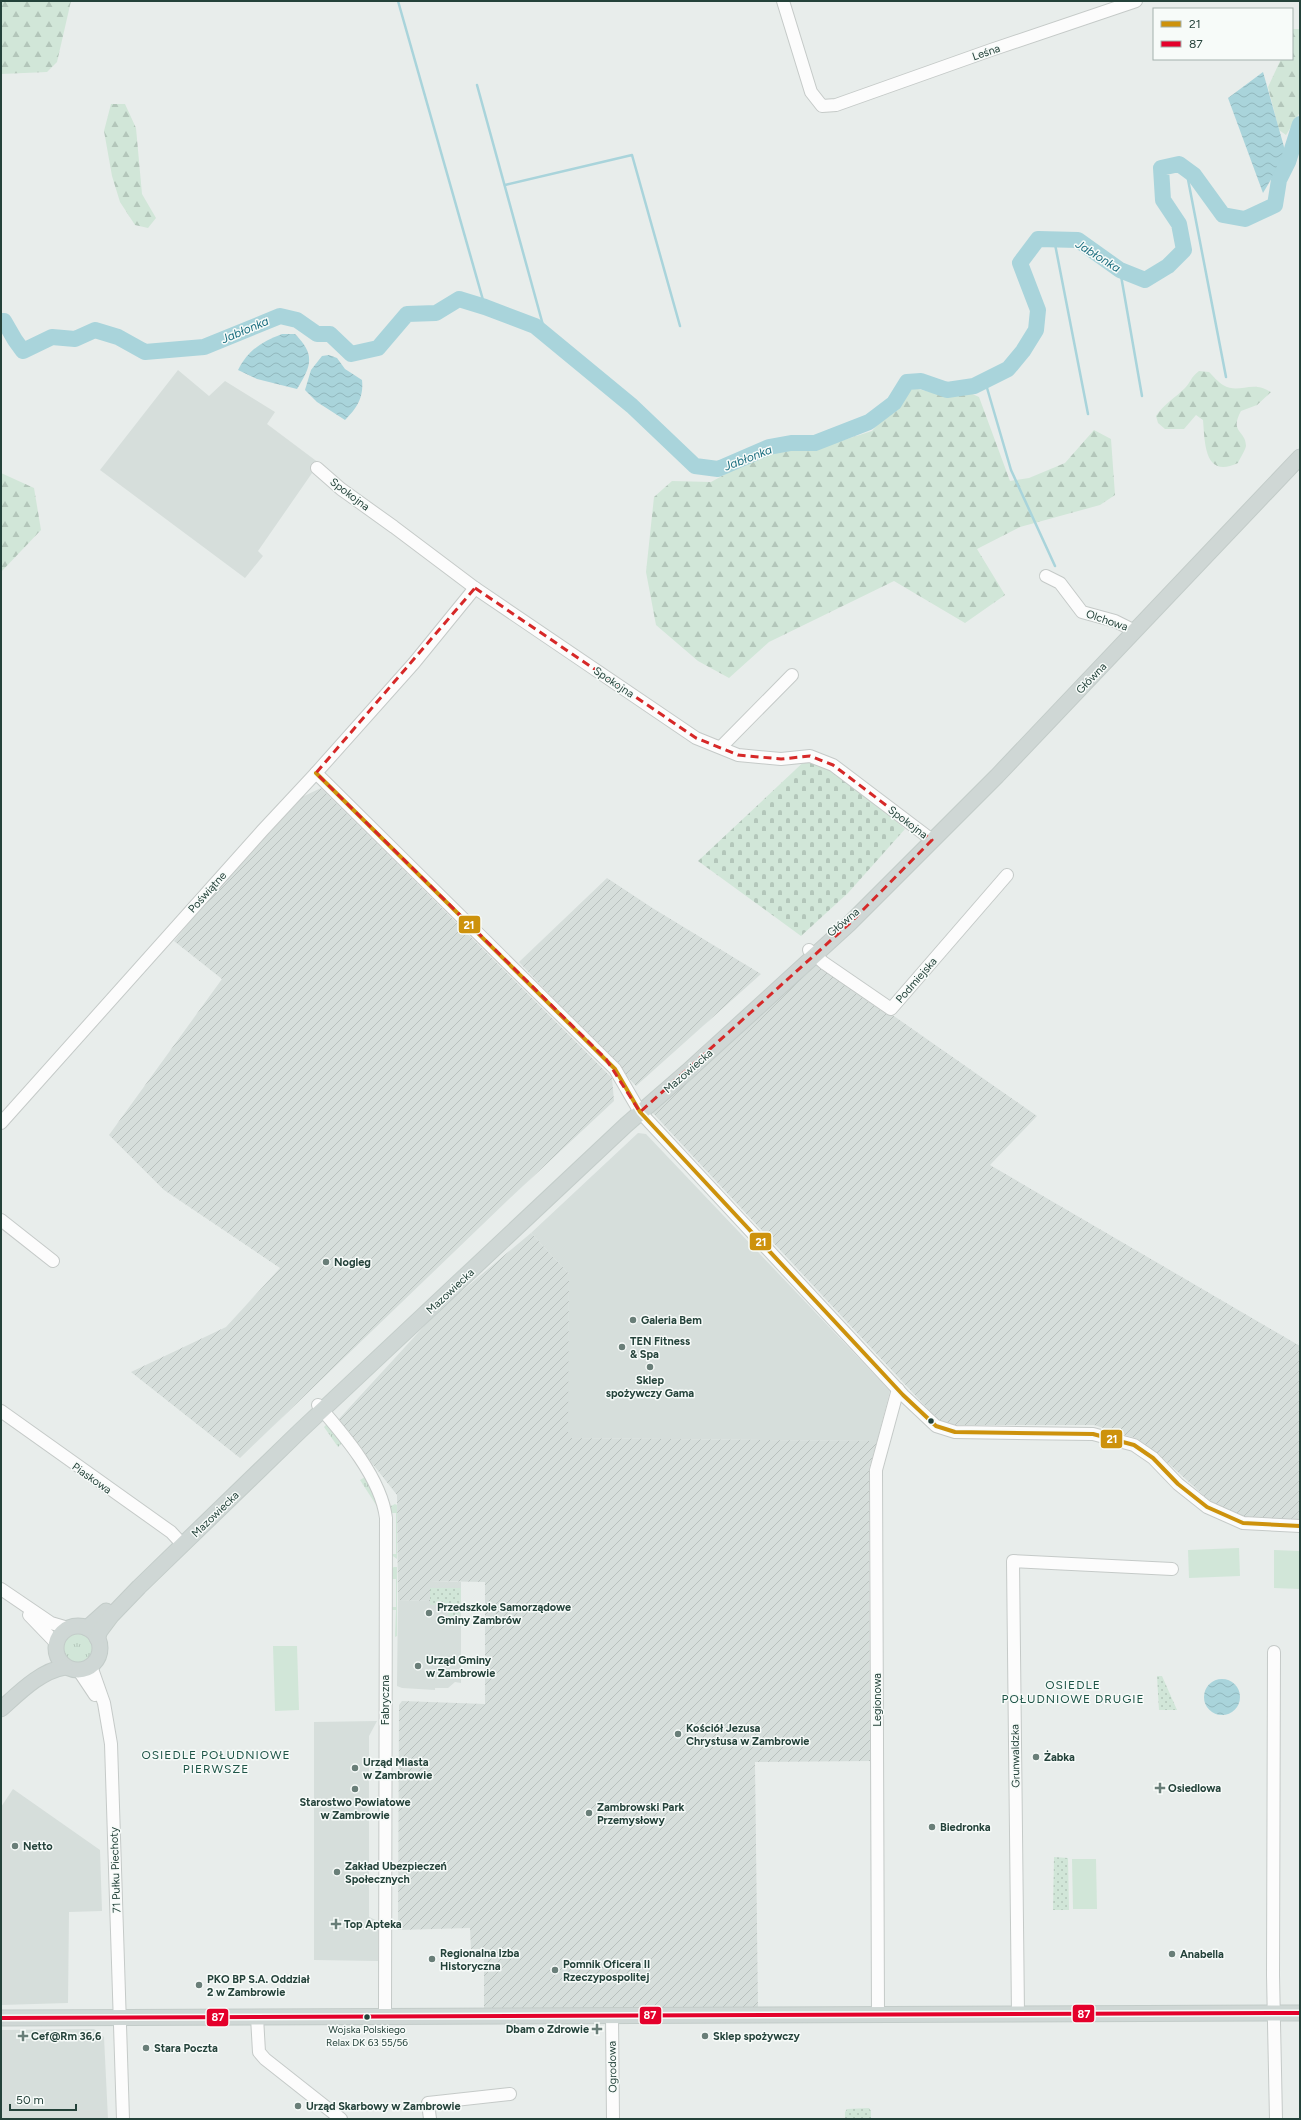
<svg xmlns="http://www.w3.org/2000/svg" width="1301" height="2120" font-family="Figtree,sans-serif">
<style>
.built{fill:#d6dedb}
.industrial{fill:url(#industrial-furrows)}
.grass{fill:url(#grass-tufts)}
.forest{fill:url(#forest-firs)}
.cemetery{fill:url(#cemetery-stones)}
.park{fill:url(#park-dots)}
.pitch{fill:#d1e6d8}
.water{fill:url(#water-waves)}
.lines{fill:none;stroke-linecap:round;stroke-linejoin:round}
.stream{stroke:#a9d4db;stroke-width:2.5}
.river{stroke:#a9d4db;stroke-width:16}
.minor-casing{stroke:#c5cac8;stroke-width:14}
.major-casing{stroke:#c3ccc9;stroke-width:17}
.minor{stroke:#fcfcfc;stroke-width:12}
.major{stroke:#cfd7d5;stroke-width:15}
.bus-1-casing{stroke:#f7fbf9;stroke-width:7}
.bus-2-casing{stroke:#f7fbf9;stroke-width:7}
.bus-1{stroke:#cd920c;stroke-width:4}
.bus-2{stroke:#e4002b;stroke-width:4}
.marked{fill:none;stroke:#d62828;stroke-width:3;stroke-dasharray:8 5;stroke-linejoin:round}
.poi-dot{fill:#697e78;stroke:#f7fbf9;stroke-width:1.5}
.bus-dot{fill:#24423a;stroke:#f7fbf9;stroke-width:1.5}
.labels{text-anchor:middle;stroke-width:3;stroke-linejoin:round;paint-order:stroke}
.bus-label{font-size:10px;fill:#24423a;stroke:#f7fbf9}
.street-label{font-size:11px;fill:#24423a;stroke:#f7fbf9}
.poi-label{font-size:11px;font-weight:bold;fill:#24423a;stroke:#f7fbf9;text-anchor:start}
.water-label{font-size:12px;font-style:italic;fill:#1c6f80;stroke:#f7fbf9}
.neighbourhood-label{font-size:12px;letter-spacing:1px;fill:#1f5548;stroke:#f7fbf9}
.line-badge{stroke:#f7fbf9;stroke-width:1.5}
.badge-label{font-size:11px;text-anchor:middle;font-weight:bold;fill:#fff}
</style>
<defs>
<pattern id="industrial-furrows" width="10" height="10" patternUnits="userSpaceOnUse"><rect width="10" height="10" fill="#d6dedb"/><path d="M-1 1l2-2M0 10L10 0M9 11l2-2" fill="none" stroke="#b8c0bd"/></pattern>
<pattern id="grass-tufts" width="24" height="20" patternUnits="userSpaceOnUse"><rect width="24" height="20" fill="#d1e6d8"/><path d="M3 7l-1-3M5 7V3M7 7l1-3M15 17l-1-3M17 17v-4M19 17l1-3" fill="none" stroke="#b3c6ba"/></pattern>
<pattern id="forest-firs" width="22" height="20" patternUnits="userSpaceOnUse"><rect width="22" height="20" fill="#d1e6d8"/><path d="M5 1l3.5 6h-7zM16 11l3.5 6h-7z" fill="#b3c6ba"/></pattern>
<pattern id="cemetery-stones" width="16" height="16" patternUnits="userSpaceOnUse"><rect width="16" height="16" fill="#d1e6d8"/><path d="M2 7V4a2 2 0 0 1 4 0v3zM10 15v-3a2 2 0 0 1 4 0v3z" fill="#b3c6ba"/></pattern>
<pattern id="park-dots" width="8" height="8" patternUnits="userSpaceOnUse"><rect width="8" height="8" fill="#d1e6d8"/><path d="M2 2h.1M6 6h.1" fill="none" stroke="#b3c6ba" stroke-width="1.8" stroke-linecap="round"/></pattern>
<pattern id="water-waves" width="16" height="10" patternUnits="userSpaceOnUse"><rect width="16" height="10" fill="#a9d4db"/><path d="M0 5q4-4 8 0t8 0" fill="none" stroke="#91b7bd"/></pattern>
</defs>
<rect width="100%" height="100%" fill="#e8edeb"/>
<g class="built">
<path d="M178,370L209,396L225,381L275,412L267,424L319,463L258,551L263,556L245,578L100,470Z"/>
<path d="M638,1133L646,1134L890,1391L877,1441L567,1438L569,1274L531,1233Z"/>
<path d="M430,1581L461,1582V1683L455,1682L448,1688H435V1690L402,1688L397,1686L398,1600L430,1601Z"/>
<path d="M377,1721L369,1736V1917L378,1921V1961L314,1960V1722Z"/>
<path d="M13,1789L100,1850L102,1911L69,1912L68,2003L1,2005V1807Z"/>
<path d="M94,2029L104,2037L108,2119H1V2030Z"/>
</g>
<g class="industrial">
<path d="M321,788L612,1078L614,1101L508,1200L240,1458L131,1372L226,1327L280,1268L164,1190L109,1135L222,979L174,941L237,864L300,798Z"/>
<path d="M607,878L654,909L761,974L636,1086L519,962Z"/>
<path d="M817,957L891,1014L1037,1116L990,1165L1300,1346V1521L1253,1520L1229,1513L1211,1502L1159,1455L1135,1438L1094,1425H955L939,1421L650,1110Z"/>
<path d="M531,1233L569,1274L568,1438L877,1441L869,1469L870,1761L755,1762L758,2009H484V1949H471L470,1928L398,1930L399,1705L402,1701L485,1704V1582L431,1581L430,1601L398,1600L397,1495L338,1420L438,1311Z"/>
</g>
<g class="grass">
<path d="M327,1424L342,1443L338,1447L324,1427Z"/>
<path d="M365,1477L371,1486L380,1511L360,1480Z"/>
<path d="M395,1504L397,1505V1559L390,1554H396V1513H390L389,1507Z"/>
<path d="M394,1567H397V1636L395,1637L396,1610H390V1607H396V1579H391L390,1569Z"/>
<circle cx="78" cy="1648" r="15"/>
</g>
<g class="forest">
<path d="M1,1H71L57,62L47,72L1,74Z"/>
<path d="M1292,29H1300V112L1286,135L1279,130L1268,87L1281,59H1292Z"/>
<path d="M111,104H125L136,128L142,194L156,218L148,228L135,225L120,202L112,176L104,131Z"/>
<path d="M1199,371L1209,372C1213,376 1218,382 1223,385C1240,395 1250,379 1271,392L1257,405L1241,411C1229,433 1246,430 1246,446C1245,451 1240,458 1238,463C1204,479 1205,443 1203,420L1196,415L1184,429H1165L1158,423L1156,416C1164,404 1175,398 1185,388C1191,382 1190,378 1199,371Z"/>
<path d="M914,388L946,396L966,391L979,397L1010,481L1029,478L1065,463L1094,430L1111,439L1115,495L1100,505L1020,527L977,549L1005,595L965,623L894,581L769,642L729,678L698,661L656,625L646,572L654,497L672,481L711,482L764,453L825,446L872,431L903,396Z"/>
<path d="M1,473L34,488L41,530L1,572Z"/>
</g>
<path class="cemetery" d="M810,756L833,765L905,829L848,893L801,936L698,861Z"/>
<g class="park">
<path d="M430,1588H461L460,1625L449,1624L448,1609H439V1605H430Z"/>
<path d="M1157,1676H1162L1177,1710H1159Z"/>
<path d="M1054,1857L1068,1858L1069,1910H1053Z"/>
<path d="M869,2108L871,2111V2119H845V2112L847,2109Z"/>
</g>
<g class="pitch">
<path d="M1239,1548L1240,1576L1189,1578L1188,1550Z"/>
<path d="M1274,1550L1300,1551V1589L1274,1588Z"/>
<path d="M273,1646H297L299,1710L275,1711Z"/>
<path d="M1072,1859H1096L1097,1909H1073Z"/>
</g>
<g class="water">
<path d="M1263,72L1286,154L1263,193L1228,98Z"/>
<path d="M282,334H295C316,355 311,366 297,389L257,379L238,370C249,349 262,342 282,334Z"/>
<path d="M329,355L337,358L345,369L362,380C364,398 356,409 345,420L317,402L305,390L311,370L322,356Z"/>
<circle cx="1222" cy="1697" r="18"/>
</g>
<g class="lines">
<g class="stream">
<path d="M398,1L485,307"/>
<path d="M477,85L546,336"/>
<path d="M1186,169L1226,377"/>
<path d="M505,185L632,155L680,326"/>
<path d="M1054,239L1088,414"/>
<path d="M1120,270L1142,396"/>
<path d="M985,381L1011,470L1055,566"/>
</g>
<path class="river" d="M1,321H4L15,340L23,351L52,337L75,339L95,330L118,337L145,352L204,347L280,316L297,320L317,334H330L351,354L378,348L407,314L436,313L459,299L485,307L535,326L632,406L695,466L718,469L769,447L791,443H815L869,422L894,403L907,382L921,381L947,390L974,386L1008,369L1023,351L1036,330L1038,310L1020,263L1038,239L1078,240L1120,270L1145,280L1168,266L1184,250L1179,224L1163,200L1161,168L1179,164L1194,175L1223,215L1245,219L1275,205L1279,180L1288,162L1300,124"/>
<g class="minor-casing">
<g id="minor">
<path d="M783,1L811,92L822,106L836,105L991,50L1136,1"/>
<path d="M317,468L341,489L394,527L475,588L696,738L738,755L781,759L810,756L833,765L932,840"/>
<path d="M1046,576L1060,583L1082,612L1115,621L1135,631"/>
<path d="M721,747L792,675"/>
<path d="M316,773L615,1069L640,1112L903,1395L936,1426L955,1432L1093,1434L1134,1445L1153,1458L1178,1484L1207,1507L1243,1523L1300,1526"/>
<path d="M809,950L824,963L891,1009L1007,875"/>
<path d="M1,1123L262,831L316,773L414,663L475,588"/>
<path d="M1,1220L53,1261"/>
<path d="M318,1405C344,1435 381,1478 386,1518L385,2016"/>
<path d="M1,1411L171,1532L183,1545"/>
<path d="M1,1589L51,1623L68,1628"/>
<path d="M29,1615L56,1643"/>
<path d="M1274,1652L1273,1975L1276,2119"/>
<path d="M91,1666L104,1703L111,1744L123,2119"/>
<path d="M79,1671L95,1695"/>
<path d="M1018,2014L1013,1561L1172,1569"/>
<path d="M612,2015L613,2119"/>
<path d="M878,2015L876,1470L898,1389"/>
<path d="M257,2017L259,2052L265,2059L341,2119"/>
<path d="M430,2119L428,2103L510,2094"/>
</g>
</g>
<g class="major-casing">
<g id="major">
<circle cx="78" cy="1648" r="22"/>
<path d="M87,1628L106,1611"/>
<path d="M97,1638L100,1631L112,1615L139,1587L300,1431L626,1125L687,1072L849,924L997,776L1300,457"/>
<path d="M1,1709C19,1693 40,1671 65,1667"/>
<path d="M1,2018L1300,2013"/>
</g>
</g>
<use href="#minor" class="minor"/>
<use href="#major" class="major"/>
<g class="bus-1-casing">
<path id="bus-1" d="M316,773L615,1069L640,1112L903,1395L936,1426L955,1432L1093,1434L1134,1445L1153,1458L1178,1484L1207,1507L1243,1523L1300,1526"/>
</g>
<g class="bus-2-casing">
<path id="bus-2" d="M1,2018L1300,2013"/>
</g>
<use href="#bus-1" class="bus-1"/>
<use href="#bus-2" class="bus-2"/>
</g>
<path class="marked" d="M475,588L696,738L738,755L781,759L810,756L833,765L932,840L849,924L640,1112L606,1059L316,773Z"/>
<g class="poi-dot">
<circle cx="326" cy="1262" r="4"/>
<circle cx="633" cy="1320" r="4"/>
<circle cx="622" cy="1347" r="4"/>
<circle cx="650" cy="1367" r="4"/>
<circle cx="429" cy="1613" r="4"/>
<circle cx="418" cy="1666" r="4"/>
<circle cx="678" cy="1734" r="4"/>
<circle cx="1036" cy="1757" r="4"/>
<circle cx="355" cy="1768" r="4"/>
<path d="M1158 1782h4v4h4v4h-4v4h-4v-4h-4v-4h4z"/>
<circle cx="355" cy="1789" r="4"/>
<circle cx="589" cy="1813" r="4"/>
<circle cx="932" cy="1827" r="4"/>
<circle cx="15" cy="1846" r="4"/>
<circle cx="337" cy="1872" r="4"/>
<path d="M334 1918h4v4h4v4h-4v4h-4v-4h-4v-4h4z"/>
<circle cx="1172" cy="1954" r="4"/>
<circle cx="432" cy="1959" r="4"/>
<circle cx="555" cy="1970" r="4"/>
<circle cx="199" cy="1985" r="4"/>
<path d="M595 2023h4v4h4v4h-4v4h-4v-4h-4v-4h4z"/>
<path d="M21 2030h4v4h4v4h-4v4h-4v-4h-4v-4h4z"/>
<circle cx="705" cy="2036" r="4"/>
<circle cx="146" cy="2048" r="4"/>
<circle cx="298" cy="2106" r="4"/>
</g>
<g class="bus-dot">
<circle cx="931" cy="1421" r="3.5"/>
<circle cx="367" cy="2017" r="3.5"/>
</g>
<g class="labels">
<g class="bus-label">
<text x="367" y="2033">Wojska Polskiego<tspan x="367" dy="13">Relax DK 63 55/56</tspan></text>
</g>
<g class="street-label">
<text transform="translate(986 52) rotate(-19)" y="4">Leśna</text>
<text transform="translate(350 494) rotate(37)" y="4">Spokojna</text>
<text transform="translate(1107 620) rotate(19)" y="4">Olchowa</text>
<text transform="translate(1091 678) rotate(-46)" y="4">Główna</text>
<text transform="translate(614 682) rotate(34)" y="4">Spokojna</text>
<text transform="translate(908 822) rotate(37)" y="4">Spokojna</text>
<text transform="translate(207 892) rotate(-48)" y="4">Poświątne</text>
<text transform="translate(843 922) rotate(-40)" y="4">Główna</text>
<text transform="translate(916 980) rotate(-49)" y="4">Podmiejska</text>
<text transform="translate(688 1071) rotate(-41)" y="4">Mazowiecka</text>
<text transform="translate(450 1291) rotate(-43)" y="4">Mazowiecka</text>
<text transform="translate(92 1478) rotate(35)" y="4">Piaskowa</text>
<text transform="translate(215 1514) rotate(-44)" y="4">Mazowiecka</text>
<text transform="translate(385 1700) rotate(-90)" y="4">Fabryczna</text>
<text transform="translate(877 1700) rotate(-90)" y="4">Legionowa</text>
<text transform="translate(1015 1756) rotate(-91)" y="4">Grunwaldzka</text>
<text transform="translate(115 1870) rotate(-92)" y="4">71 Pułku Piechoty</text>
<text transform="translate(612 2067) rotate(-91)" y="4">Ogrodowa</text>
</g>
<g class="poi-label">
<text x="334" y="1266">Nogleg</text>
<text x="641" y="1324">Galeria Bem</text>
<text x="630" y="1345">TEN Fitness<tspan x="630" dy="13">&amp; Spa</tspan></text>
<text x="650" y="1384" text-anchor="middle">Sklep<tspan x="650" dy="13">spożywczy Gama</tspan></text>
<text x="437" y="1611">Przedszkole Samorządowe<tspan x="437" dy="13">Gminy Zambrów</tspan></text>
<text x="426" y="1664">Urząd Gminy<tspan x="426" dy="13">w Zambrowie</tspan></text>
<text x="686" y="1732">Kościół Jezusa<tspan x="686" dy="13">Chrystusa w Zambrowie</tspan></text>
<text x="1044" y="1761">Żabka</text>
<text x="363" y="1766">Urząd Miasta<tspan x="363" dy="13">w Zambrowie</tspan></text>
<text x="1168" y="1792">Osiedlowa</text>
<text x="355" y="1806" text-anchor="middle">Starostwo Powiatowe<tspan x="355" dy="13">w Zambrowie</tspan></text>
<text x="597" y="1811">Zambrowski Park<tspan x="597" dy="13">Przemysłowy</tspan></text>
<text x="940" y="1831">Biedronka</text>
<text x="23" y="1850">Netto</text>
<text x="345" y="1870">Zakład Ubezpieczeń<tspan x="345" dy="13">Społecznych</tspan></text>
<text x="344" y="1928">Top Apteka</text>
<text x="440" y="1957">Regionalna Izba<tspan x="440" dy="13">Historyczna</tspan></text>
<text x="1180" y="1958">Anabella</text>
<text x="563" y="1968">Pomnik Oficera II<tspan x="563" dy="13">Rzeczypospolitej</tspan></text>
<text x="207" y="1983">PKO BP S.A. Oddział<tspan x="207" dy="13">2 w Zambrowie</tspan></text>
<text x="589" y="2033" text-anchor="end">Dbam o Zdrowie</text>
<text x="31" y="2040">Cef@Rm 36,6</text>
<text x="713" y="2040">Sklep spożywczy</text>
<text x="154" y="2052">Stara Poczta</text>
<text x="306" y="2110">Urząd Skarbowy w Zambrowie</text>
</g>
<g class="water-label">
<text transform="translate(1098 256) rotate(32)" y="4">Jabłonka</text>
<text transform="translate(245 330) rotate(-23)" y="4">Jabłonka</text>
<text transform="translate(748 458) rotate(-21)" y="4">Jabłonka</text>
</g>
<g class="neighbourhood-label">
<text x="1073" y="1689">OSIEDLE<tspan x="1073" dy="14">POŁUDNIOWE DRUGIE</tspan></text>
<text x="216" y="1759">OSIEDLE POŁUDNIOWE<tspan x="216" dy="14">PIERWSZE</tspan></text>
</g>
</g>
<g class="line-badge">
<rect x="458" y="915" width="23" height="19" rx="4" fill="#cd920c"/>
<rect x="749" y="1232" width="23" height="19" rx="4" fill="#cd920c"/>
<rect x="1100" y="1429" width="23" height="20" rx="4" fill="#cd920c"/>
<rect x="1072" y="2004" width="23" height="19" rx="4" fill="#e4002b"/>
<rect x="639" y="2006" width="23" height="19" rx="4" fill="#e4002b"/>
<rect x="206" y="2008" width="23" height="19" rx="4" fill="#e4002b"/>
</g>
<g class="badge-label">
<text x="469" y="929">21</text>
<text x="761" y="1246">21</text>
<text x="1112" y="1443">21</text>
<text x="1084" y="2018">87</text>
<text x="650" y="2019">87</text>
<text x="218" y="2021">87</text>
</g>
<rect width="1301" height="2120" fill="none" stroke="#24423a" stroke-width="4"/>
<rect x="1153" y="8" width="140" height="52" fill="#f7fbf9" stroke="#a3b1ad"/>
<rect x="1161" y="21" width="20" height="6" fill="#cd920c" stroke="#a3b1ad"/>
<text x="1189" y="28" font-size="12" fill="#24423a">21</text>
<rect x="1161" y="41" width="20" height="6" fill="#e4002b" stroke="#a3b1ad"/>
<text x="1189" y="48" font-size="12" fill="#24423a">87</text>
<path d="M10 2104v6h66v-6" fill="none" stroke="#24423a" stroke-width="2"/>
<text x="16" y="2104" font-size="12" fill="#24423a" stroke="#f7fbf9" stroke-width="3" paint-order="stroke">50 m</text>
</svg>
